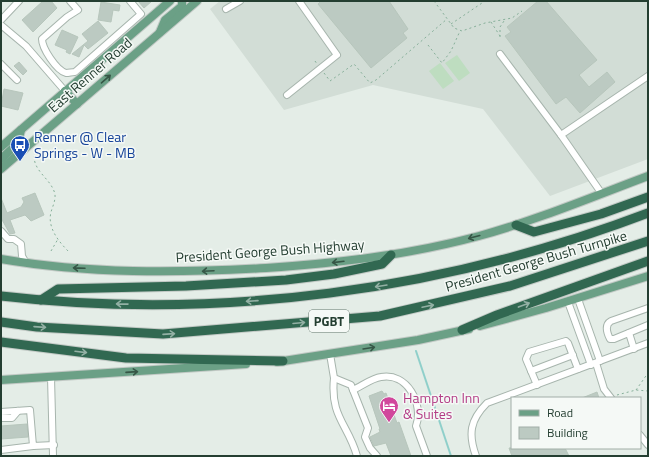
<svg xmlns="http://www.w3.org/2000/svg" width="649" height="457" font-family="'Titillium Web',sans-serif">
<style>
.built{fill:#d2ddd6}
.garden{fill:#beddc0}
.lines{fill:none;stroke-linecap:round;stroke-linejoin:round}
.stream{stroke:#8fcfca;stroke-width:2}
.building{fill:#bccac2;stroke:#b7c6bc}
.minor-casing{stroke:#a7b5ad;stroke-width:8}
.major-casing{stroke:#c2c9c5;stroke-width:10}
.highway-casing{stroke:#c2c9c5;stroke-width:11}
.path{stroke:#86af99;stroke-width:1;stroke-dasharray:2 3;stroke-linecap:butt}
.minor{stroke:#fff;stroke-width:6}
.major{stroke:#6ba086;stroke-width:8}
.highway{stroke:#316851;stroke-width:9}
.oneway{stroke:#365646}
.oneway2{stroke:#93b0a4}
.labels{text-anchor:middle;stroke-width:3;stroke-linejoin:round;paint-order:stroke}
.shield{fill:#f5f9f6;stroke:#63766c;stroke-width:1}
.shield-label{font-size:13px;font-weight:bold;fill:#243e31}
.street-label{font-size:14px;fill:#243e31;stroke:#f5f9f6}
.transit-label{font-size:14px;fill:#164399;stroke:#f5f9f6;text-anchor:start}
.hotel-label{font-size:14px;fill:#b23c85;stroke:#f5f9f6;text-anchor:start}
</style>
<rect width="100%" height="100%" fill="#e4ede7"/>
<path class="built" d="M220,1H648V159L550,196L483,109L373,85L284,110L210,9Z"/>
<g class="garden">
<path d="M457,55L470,73L459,81L445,63Z"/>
<path d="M440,63L454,81L443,89L429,71Z"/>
</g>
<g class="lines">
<path class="stream" d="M416,351L451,456"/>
</g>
<g class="building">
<path d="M43,1H51L57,8L33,32L22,20Z"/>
<path d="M138,1H152L144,8Z"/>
<path d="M321,1H389L408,29L403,33L407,38L371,68L318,4Z"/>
<path d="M538,1H546L597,60L579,75L589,87L607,72L615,82L580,113L566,97L556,104L505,36L511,32L507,27Z"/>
<path d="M101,2L120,5L119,11L113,10L111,22L98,20Z"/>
<path d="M98,21L108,33L88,49L84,45L79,57L72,54L88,41L82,34Z"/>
<path d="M62,30L78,37L70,54L66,52L67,50L55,45Z"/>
<path d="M19,62L27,71L23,75L14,66Z"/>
<path d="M4,89L23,93L18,110L1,106Z"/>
<path d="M35,193L44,215L31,221L25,215L10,220L15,233L10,234L1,218V198L7,213L21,207L24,202L22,198Z"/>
<path d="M382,391L384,394L386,393L397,423L399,422L411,456H391L386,443L374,446L370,437L380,432L379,429H380L369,396Z"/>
<path d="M597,392L599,398H582Z"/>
<path d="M27,424L28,437L1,439V426Z"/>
<path d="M509,448H565L569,456H512Z"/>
</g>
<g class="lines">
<g class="minor-casing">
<g id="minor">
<path d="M70,1L78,10L67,17L42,39C42,48 56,70 66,73C69,73 72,72 75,72L141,14L130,1"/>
<path d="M226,9L240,1"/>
<path d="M1,20L19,1"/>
<path d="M1,25L26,46L65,91"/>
<path d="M500,54L561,135"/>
<path d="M1,64L17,80"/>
<path d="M287,95L337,55L299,1"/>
<path d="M602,194L561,135L648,76"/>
<path d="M1,231L8,239H14L21,244L22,256L26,263"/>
<path d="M578,299L600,361"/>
<path d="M568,302L591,365"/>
<path d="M648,308L611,321C604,325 607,333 610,339H614L648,325"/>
<path d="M629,333L634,349"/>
<path d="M330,354L334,378L351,385L368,428L365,437L370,448L377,456"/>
<path d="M596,363L604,389L611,398"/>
<path d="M531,371L573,355"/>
<path d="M51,377L53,456"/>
<path d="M334,378C330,417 348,424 357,456"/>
<path d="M537,385L526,359L529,352L566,341L568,343L578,369"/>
<path d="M353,390C362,386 372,378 381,377C407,372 424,404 416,426L427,456"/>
<path d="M1,412L30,410L33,446L54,445"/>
<path d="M1,418H12L18,411"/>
<path d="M640,435L648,445"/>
<path d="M1,450L33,446"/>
<path d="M476,456C468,434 470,420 487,403L648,343"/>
</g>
</g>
<g class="major-casing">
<g id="major">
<path d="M160,32L165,20L182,6V1"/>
<path d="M65,91L77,104"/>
<path d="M1,147L170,1"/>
<path d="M1,159L18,143L21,130"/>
<path d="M1,169L197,1"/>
<path d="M1,259C88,274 178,273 266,268C338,263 409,255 479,236C537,220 592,197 648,176"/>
<path d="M480,326L546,308L648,276"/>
<path d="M277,362L418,340L469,329"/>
<path d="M1,380L246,364"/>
</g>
</g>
<g class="highway-casing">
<g id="highway">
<path d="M516,225L534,232L601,214L648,197"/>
<path d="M1,296C219,321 443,291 648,213"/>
<path d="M41,300L58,289L186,286L286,280L334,274L382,264L391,255"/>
<path d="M1,322L37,327L163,334L380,316L510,286L648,241"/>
<path d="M462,330L497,315L648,261"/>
<path d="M1,342L126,358L283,361"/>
</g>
</g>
<g class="path">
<path d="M434,1L454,28L462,31L485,23L512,18L522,11"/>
<path d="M491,22L500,36"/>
<path d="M451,24L485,1"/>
<path d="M500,37V27L504,21"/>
<path d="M428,45L442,63L451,51L460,31"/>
<path d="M315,61L317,64"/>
<path d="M324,73L330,81L354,64L370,83L376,80L447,19"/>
<path d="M34,156C34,171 49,178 54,191C57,198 53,205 51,212C47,228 59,242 70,253"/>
<path d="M51,251L58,239"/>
<path d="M636,390L648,373"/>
<path d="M617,395L636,390L648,391"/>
</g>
<use href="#minor" class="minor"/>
<use href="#major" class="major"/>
<use href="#highway" class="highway"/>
</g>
<defs><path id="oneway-shaft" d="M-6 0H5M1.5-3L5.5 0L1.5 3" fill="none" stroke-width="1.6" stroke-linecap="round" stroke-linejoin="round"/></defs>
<g class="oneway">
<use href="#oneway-shaft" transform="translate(106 79) rotate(-41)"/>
<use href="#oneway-shaft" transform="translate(474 237) rotate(165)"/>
<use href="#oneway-shaft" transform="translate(338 262) rotate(173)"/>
<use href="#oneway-shaft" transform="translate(79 268) rotate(-178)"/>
<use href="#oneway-shaft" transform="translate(208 271) rotate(177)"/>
<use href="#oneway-shaft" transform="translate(369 348) rotate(-9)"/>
<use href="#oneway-shaft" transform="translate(132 372) rotate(-4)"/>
</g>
<g class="oneway2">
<use href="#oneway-shaft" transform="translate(381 286) rotate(171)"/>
<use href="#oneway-shaft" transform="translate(252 301) rotate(176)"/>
<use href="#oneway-shaft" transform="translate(122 304) rotate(-179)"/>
<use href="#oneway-shaft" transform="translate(524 305) rotate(-20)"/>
<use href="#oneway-shaft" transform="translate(428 306) rotate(-12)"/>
<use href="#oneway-shaft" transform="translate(299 323) rotate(-5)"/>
<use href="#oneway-shaft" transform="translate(40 327) rotate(4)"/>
<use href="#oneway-shaft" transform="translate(169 334) rotate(-4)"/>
<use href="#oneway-shaft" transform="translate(81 352) rotate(7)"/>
</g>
<defs>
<g id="bus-pin" transform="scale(1)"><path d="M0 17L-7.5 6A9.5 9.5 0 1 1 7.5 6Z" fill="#1a4fb4" stroke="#f5f9f6"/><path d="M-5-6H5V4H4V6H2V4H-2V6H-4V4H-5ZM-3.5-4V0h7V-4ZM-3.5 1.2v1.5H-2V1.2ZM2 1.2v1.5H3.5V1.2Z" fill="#fff"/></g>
<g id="hotel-pin" transform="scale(1)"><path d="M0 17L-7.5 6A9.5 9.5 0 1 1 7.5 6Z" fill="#d1479c" stroke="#f5f9f6"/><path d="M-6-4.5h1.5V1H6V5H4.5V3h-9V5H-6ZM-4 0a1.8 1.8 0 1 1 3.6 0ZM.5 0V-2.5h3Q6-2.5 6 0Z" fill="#fff"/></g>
</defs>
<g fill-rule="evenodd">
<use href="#bus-pin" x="20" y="145"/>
<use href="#hotel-pin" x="389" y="406"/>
</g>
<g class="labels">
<rect class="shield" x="309" y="310" width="40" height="22" rx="3"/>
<g class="shield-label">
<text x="329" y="326">PGBT</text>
</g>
<g class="street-label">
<text transform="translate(90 75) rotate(-41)" y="5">East Renner Road</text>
<text transform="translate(270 251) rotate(-4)" y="5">President George Bush Highway</text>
<text transform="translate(536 261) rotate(-16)" y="5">President George Bush Turnpike</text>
</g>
<g class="transit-label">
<text x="34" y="142">Renner @ Clear<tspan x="34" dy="16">Springs - W - MB</tspan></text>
</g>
<g class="hotel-label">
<text x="403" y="403">Hampton Inn<tspan x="403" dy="16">&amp; Suites</tspan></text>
</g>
</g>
<rect width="649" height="457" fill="none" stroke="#243e31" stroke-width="4"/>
<rect x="511" y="397" width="130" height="52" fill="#f5f9f6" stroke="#a1aea7"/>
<rect x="519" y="410" width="20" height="6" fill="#6ba086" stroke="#a1aea7"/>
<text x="547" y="417" font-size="12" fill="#243e31">Road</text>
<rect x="519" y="427" width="20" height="12" fill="#bccac2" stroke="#a1aea7"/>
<text x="547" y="437" font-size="12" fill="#243e31">Building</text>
</svg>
